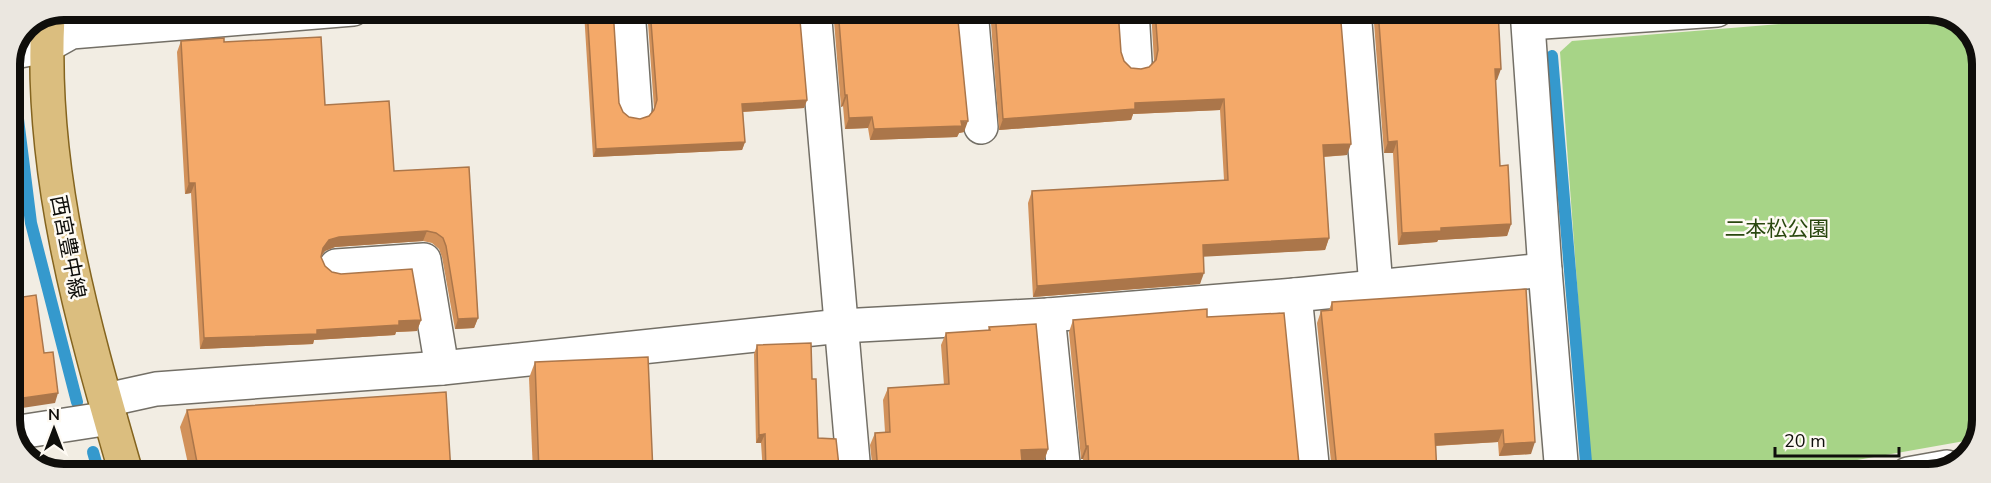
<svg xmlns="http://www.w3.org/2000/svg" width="1991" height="483" font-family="'Nunito Sans','Noto Sans JP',sans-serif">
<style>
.green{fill:#a7d487}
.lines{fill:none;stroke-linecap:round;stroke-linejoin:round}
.stream{stroke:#3599cd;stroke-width:12}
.minor-casing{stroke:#736f66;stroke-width:36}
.major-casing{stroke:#84641f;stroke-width:36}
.minor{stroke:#fff;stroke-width:33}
.major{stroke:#dbbe7f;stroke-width:33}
.wall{fill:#d2915a}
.shaded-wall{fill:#ab764a}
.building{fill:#f4a969;stroke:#ab764a;stroke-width:1.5}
.labels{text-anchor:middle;stroke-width:5;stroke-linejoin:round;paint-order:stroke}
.park-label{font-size:21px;fill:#2a480f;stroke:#fefaf3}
.street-label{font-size:21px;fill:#0f0e0b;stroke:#fefaf3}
.rim{fill:none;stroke:#0f0e0b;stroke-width:8}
</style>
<rect width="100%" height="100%" fill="#f2ede3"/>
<path class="green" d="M1939,11L1968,27L1982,57L1981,430L1976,439L1778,474H1591L1560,52L1572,41Z"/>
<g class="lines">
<g class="stream">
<path d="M1552,56L1587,474"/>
<path d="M15,95L31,223L77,402"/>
<path d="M93,452L99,473"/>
</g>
<g class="minor-casing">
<g id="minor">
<path d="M628,9L635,109"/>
<path d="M814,9L854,473"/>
<path d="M971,10L981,127"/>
<path d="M1132,10L1135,62"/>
<path d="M1354,10L1376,287"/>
<path d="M1527,10L1545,270L1562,474"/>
<path d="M1529,23L1717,10"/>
<path d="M14,52L46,46L71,32L353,9"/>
<path d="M336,266L424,260L442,368"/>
<path d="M1295,295L1313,474"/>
<path d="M1048,315L1064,473"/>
<path d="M106,400L156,389L442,368L841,326L1048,315L1295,295L1545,270"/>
<path d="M13,433L110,418"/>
<path d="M1908,474L1947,467"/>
</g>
</g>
<g class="major-casing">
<path id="major" d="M48,16C39,173 83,324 126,473"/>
</g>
<use href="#minor" class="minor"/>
<use href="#major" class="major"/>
</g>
<g class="wall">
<path d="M585,9H613L619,103L623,112L629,117L640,119L649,116L653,111L654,108L647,9H799L807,100L804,108L743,112L745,142L742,150L593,157L584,12Z"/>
<path d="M833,9L957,10L964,132L959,133L957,137L870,140L868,128L845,129L843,106L841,107Z"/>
<path d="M990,10H1118L1121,52L1124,61L1131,68L1141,69L1149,67L1154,61L1151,10H1340L1347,155L1324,157L1329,238L1325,250L1203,256L1200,284L1033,297L1028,203L1032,191L1224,180L1220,110L1133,114L1131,120L999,130Z"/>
<path d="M1373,10H1498L1497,80H1495L1500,166L1511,224L1507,236L1438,240L1437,242L1398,245L1393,153H1384Z"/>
<path d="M181,41L224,42L325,105L394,171L469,167L478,318L474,328L455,329L442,257L439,249L432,243L423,241L335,247L325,251L322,255L321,257L325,266L332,272L421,320L417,331L396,332L395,335L314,340L313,344L200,349L191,193L185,194L177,52Z"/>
<path d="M1526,289L1531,454L1499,456L1498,442L1436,446L1332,472L1317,323L1321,311L1329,310L1332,302Z"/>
<path d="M1207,317L1299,464L1303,474L1084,473L1083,459H1081L1069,332L1073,320Z"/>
<path d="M989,327L1048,449L1044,461L1022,462L1023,473H871L873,472L870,445L875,433L885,432L883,400L888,388L944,385L941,345L946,333L988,330Z"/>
<path d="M757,345L812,379L818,438L839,466L841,473H763L761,443H756L754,354Z"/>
<path d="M535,362L653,473H533L529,378Z"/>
<path d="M187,410L451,473H190L180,427Z"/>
</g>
<g class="shaded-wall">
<path d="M1495,69H1501L1497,80L1490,81Z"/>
<path d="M845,95H847L843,106L841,107Z"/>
<path d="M1224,99L1220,110L1133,114L1131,120L999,130L1003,119L1135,103Z"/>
<path d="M807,100L804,108L739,112L742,104Z"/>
<path d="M872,117L868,128L845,129L849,118Z"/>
<path d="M968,121L964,132L959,133L957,137L870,140L874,129Z"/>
<path d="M1397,141L1393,153H1384L1388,142Z"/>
<path d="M745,142L742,150L593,157L596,149Z"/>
<path d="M1351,144L1347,155L1319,157L1323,145Z"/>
<path d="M189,183H195L191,193L185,194Z"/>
<path d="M1511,224L1507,236L1438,240L1437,242L1398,245L1402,233L1441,228Z"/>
<path d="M427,231L423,241L335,247L325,251L319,258L323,248L329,240L339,237Z"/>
<path d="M1329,238L1325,250L1199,257L1203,245Z"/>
<path d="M1204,273L1200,284L1033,297L1037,286Z"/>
<path d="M478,318L474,328L455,329L458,319Z"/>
<path d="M421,320L417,331L396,332L395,335L314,340L313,344L200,349L204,338L317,330L399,321Z"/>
<path d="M58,393L55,403L9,410V400Z"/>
<path d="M1503,430L1498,442L1430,446L1435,434Z"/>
<path d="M765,434L761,443H756L759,435Z"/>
<path d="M1535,442L1531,454L1499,456L1504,444Z"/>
<path d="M1086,446H1088L1083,459H1081Z"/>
<path d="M1048,449L1044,461L1017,463L1021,450Z"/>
<path d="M959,470L958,473H904Z"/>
</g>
<g class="building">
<path d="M587,9H613L619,103L623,112L629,117L640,119L649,116L654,110L657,100L650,9H799L807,100L742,104L745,142L596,149Z"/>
<path d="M838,9L957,10L968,121H961L962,126L874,129L872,117L849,118L847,95H845Z"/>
<path d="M995,10H1118L1121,52L1124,61L1131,68L1141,69L1149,67L1156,60L1158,50L1155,10H1340L1351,144L1323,145L1329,238L1203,245L1204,273L1037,286L1032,191L1228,180L1224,99L1135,103V109L1003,119Z"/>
<path d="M1378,10H1498L1501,69H1495L1500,166L1508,165L1511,224L1441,228V231L1402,233L1397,141L1388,142Z"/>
<path d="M321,37L325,105L389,101L394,171L469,167L478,318L458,319L446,246L443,238L436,233L427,231L339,237L329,240L323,248L321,257L325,266L332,272L341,274L412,269L421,320L399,321V325L317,330V334L204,338L195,183H189L181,41L224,38V42Z"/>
<path d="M9,203L23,297L36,295L44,353L53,352L58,393L9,400Z"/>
<path d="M1526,289L1535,442L1504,444L1503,430L1435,434L1437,474H1331L1335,469L1336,460L1321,311L1332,310V302Z"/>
<path d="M1207,309V317L1284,313L1299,464L1303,474L1089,473L1088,446H1086L1073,320Z"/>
<path d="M1036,324L1048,449L1021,450L1023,473H959V470L904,473H871L876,468L877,460L875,433L890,432L888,388L949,384L946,333L990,330L989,327Z"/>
<path d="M811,343L812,379H816L818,438L836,439L839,466L841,473H766L765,434L759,435L757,345Z"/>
<path d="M648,357L653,473H539L535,362Z"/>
<path d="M446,392L451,473H199L187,410Z"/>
</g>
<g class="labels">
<g class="park-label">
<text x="1777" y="236">二本松公園</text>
</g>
<g class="street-label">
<text transform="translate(68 247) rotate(79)" y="7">西宮豊中線</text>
</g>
</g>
<path d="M0 0H1991V483H0ZM64 20H1928A44 44 0 0 1 1972 64V420A44 44 0 0 1 1928 464H64A44 44 0 0 1 20 420V64A44 44 0 0 1 64 20Z" fill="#ebe7e0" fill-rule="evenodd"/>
<path class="rim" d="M64 20H1928A44 44 0 0 1 1972 64V420A44 44 0 0 1 1928 464H64A44 44 0 0 1 20 420V64A44 44 0 0 1 64 20Z"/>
<g transform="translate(54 429)" stroke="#fefaf3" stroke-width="4.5" paint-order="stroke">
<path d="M0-4.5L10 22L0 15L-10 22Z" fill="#0f0e0b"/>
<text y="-9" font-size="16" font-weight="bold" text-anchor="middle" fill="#0f0e0b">N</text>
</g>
<path d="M1775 447v9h124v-9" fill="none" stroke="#0f0e0b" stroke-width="3"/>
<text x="1784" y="447" font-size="18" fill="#0f0e0b" stroke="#fefaf3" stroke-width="4.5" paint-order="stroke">20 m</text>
</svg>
